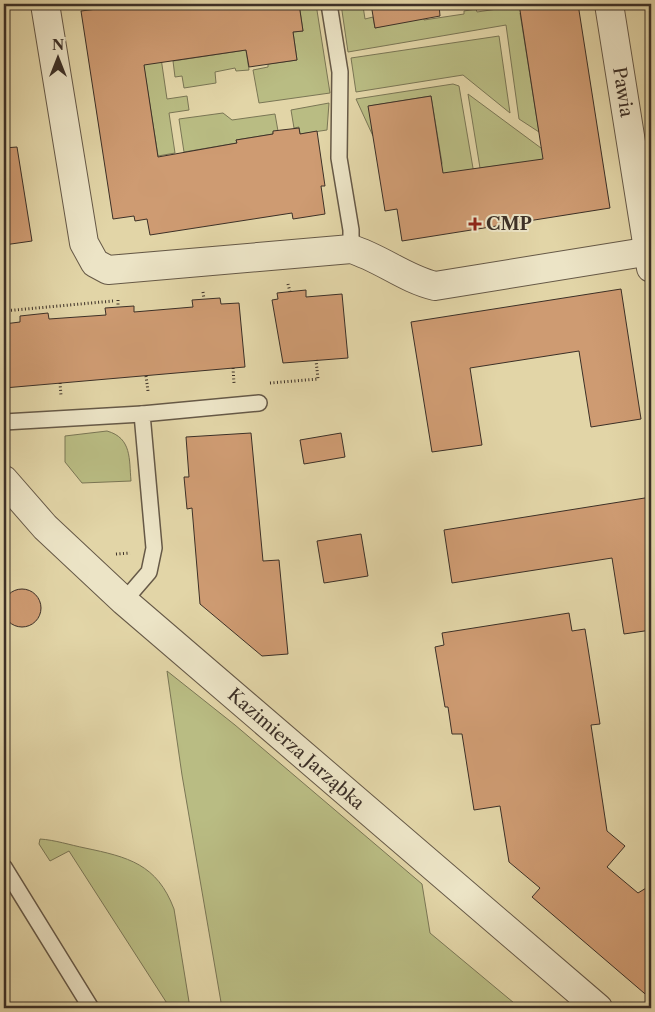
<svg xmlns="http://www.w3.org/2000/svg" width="655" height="1012" font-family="'Libre Caslon Text',serif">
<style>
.green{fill:#b9bc83;stroke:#7a7655}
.building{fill:#ce9b72;stroke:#3c3027}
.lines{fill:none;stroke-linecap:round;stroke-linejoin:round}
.lane-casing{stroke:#665947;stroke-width:18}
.street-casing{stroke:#665947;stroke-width:30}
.path{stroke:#3c3027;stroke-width:3;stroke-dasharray:1 2.5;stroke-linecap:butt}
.lane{stroke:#ece4c6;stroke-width:15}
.street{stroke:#ece4c6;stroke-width:28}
.poi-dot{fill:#8f2418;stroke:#ece4c6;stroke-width:2}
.labels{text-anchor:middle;stroke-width:4;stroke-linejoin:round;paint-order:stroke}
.street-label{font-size:18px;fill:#3c3027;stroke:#ece4c6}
.poi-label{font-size:18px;font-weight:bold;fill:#3c3027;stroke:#ece4c6;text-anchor:start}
</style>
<rect width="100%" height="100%" fill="#e2d5a7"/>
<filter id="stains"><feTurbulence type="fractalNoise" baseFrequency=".004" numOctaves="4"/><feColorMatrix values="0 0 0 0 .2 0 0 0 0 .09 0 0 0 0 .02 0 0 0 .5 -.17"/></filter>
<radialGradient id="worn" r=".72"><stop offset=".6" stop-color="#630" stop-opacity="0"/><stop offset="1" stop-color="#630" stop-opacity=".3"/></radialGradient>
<g class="green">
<path d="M299,4H316L330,93L259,103L253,70L268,67V64L297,60L293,32L303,31Z"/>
<path d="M341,4L363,6L365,19L373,17L375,28L423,16L424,20L464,14V11L476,9L477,12L504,8V4H525L526,12L520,13L539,132L519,119L506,25L348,52Z"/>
<path d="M499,36L510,113L463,75L356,92L351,58Z"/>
<path d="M246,50L249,70L236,71L235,68L215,72L216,83L184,88L182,76L175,77L173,61Z"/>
<path d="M161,58L167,99L187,96L189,110L169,113L175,153L158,156L143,61Z"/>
<path d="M453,84L459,86L474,174L438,180L442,163L431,96L369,106L373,136L356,99Z"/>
<path d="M468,94L541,148L544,147L547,162L510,164L480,168Z"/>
<path d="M329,103L327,130L300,134L299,127L294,128L291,110Z"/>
<path d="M223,113L232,120L275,114L278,131L273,132V134L236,140L237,143L184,152L179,119Z"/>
<path d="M107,431C132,438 129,459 131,481L82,483L65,462V436Z"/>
<path d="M167,671L235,725L422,884L430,933L520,1008H222L182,775Z"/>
<path d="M40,839C55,840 70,845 85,848C128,857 157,864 174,909L190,1008H170L69,851L50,861L39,844Z"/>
</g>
<g class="building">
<path d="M104,4H299L303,31L293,32L297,60L249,67L246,50L144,65L158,157L237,143L236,140L273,134V131L299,128L300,134L317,131L325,186H321L325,214L293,219L292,213L150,235L147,219L135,221L134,216L113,219L81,11L105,8Z"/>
<path d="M371,4H439L440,16L375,28Z"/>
<path d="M519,4H578L610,208L402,241L397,209L385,211L368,106L431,96L443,173L543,159Z"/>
<path d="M17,147L32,241L4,245V148Z"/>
<path d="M621,289L641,419L591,427L579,351L470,368L482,445L432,452L411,322Z"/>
<path d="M306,290V297L342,294L348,358L283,363L272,300L278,299L277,293Z"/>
<path d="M220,298L221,304L239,303L245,367L4,388V324L20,322V316L48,313L49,319L106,315L105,308L134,306V312L193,307L192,300Z"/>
<path d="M251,433L263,561L279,560L288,654L262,656L200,604L192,508L187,509L184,477H189L186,437Z"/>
<path d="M341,433L345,457L304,464L300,440Z"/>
<path d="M651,497V630L624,634L612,558L452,583L444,530Z"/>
<path d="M361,534L368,576L324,583L317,541Z"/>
<circle cx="22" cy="608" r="19"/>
<path d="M569,613L572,631L585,629L600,724L591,725L607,831L625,846L607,867L638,893L651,885V999L532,897L540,888L509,862L500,806L474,810L462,734H452L448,707H445L435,647L444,645L442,633Z"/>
</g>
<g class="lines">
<g class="lane-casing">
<g id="lane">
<path d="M329,4L340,72L339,158L351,230V249"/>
<path d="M4,422L142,414"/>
<path d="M124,601L149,572L154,548L142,414L259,403"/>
<path d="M4,867L91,1008"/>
</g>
</g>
<g class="street-casing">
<g id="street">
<path d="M45,4L84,243L95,263L108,270L351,249C381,258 405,279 435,286L651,251"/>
<path d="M609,4L651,268"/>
<path d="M4,480L45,527L124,601L598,1008"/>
</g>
</g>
<g class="path">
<path d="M288,284L290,292"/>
<path d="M203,292L204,299"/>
<path d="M118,300V307"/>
<path d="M4,311L113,301"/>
<path d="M233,368L234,383"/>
<path d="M146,376L148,391"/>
<path d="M60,383L61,396"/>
<path d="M270,383L318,379L316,360"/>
<path d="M116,554L130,553"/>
</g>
<use href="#lane" class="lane"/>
<use href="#street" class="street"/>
</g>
<path class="poi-dot" d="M472.5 216.5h5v5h5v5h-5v5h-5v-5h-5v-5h5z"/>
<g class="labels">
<g class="street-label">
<text transform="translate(623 92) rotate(81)" y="6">Pawia</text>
<text transform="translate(296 749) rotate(41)" y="6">Kazimierza Jarząbka</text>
</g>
<g class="poi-label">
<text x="486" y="230">CMP</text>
</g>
</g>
<rect width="655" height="1012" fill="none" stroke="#e2d5a7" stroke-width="20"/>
<rect x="5" y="5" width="645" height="1002" fill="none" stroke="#3c3027" stroke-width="2.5"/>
<rect x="10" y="10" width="635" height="992" fill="none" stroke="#3c3027"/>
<g transform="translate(58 58)" stroke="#ece4c6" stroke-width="4" paint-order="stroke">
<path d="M0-4L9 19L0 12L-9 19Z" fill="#3c3027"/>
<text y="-8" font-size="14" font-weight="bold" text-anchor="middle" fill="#3c3027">N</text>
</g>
<rect width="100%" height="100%" filter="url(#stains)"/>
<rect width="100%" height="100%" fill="url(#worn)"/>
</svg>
